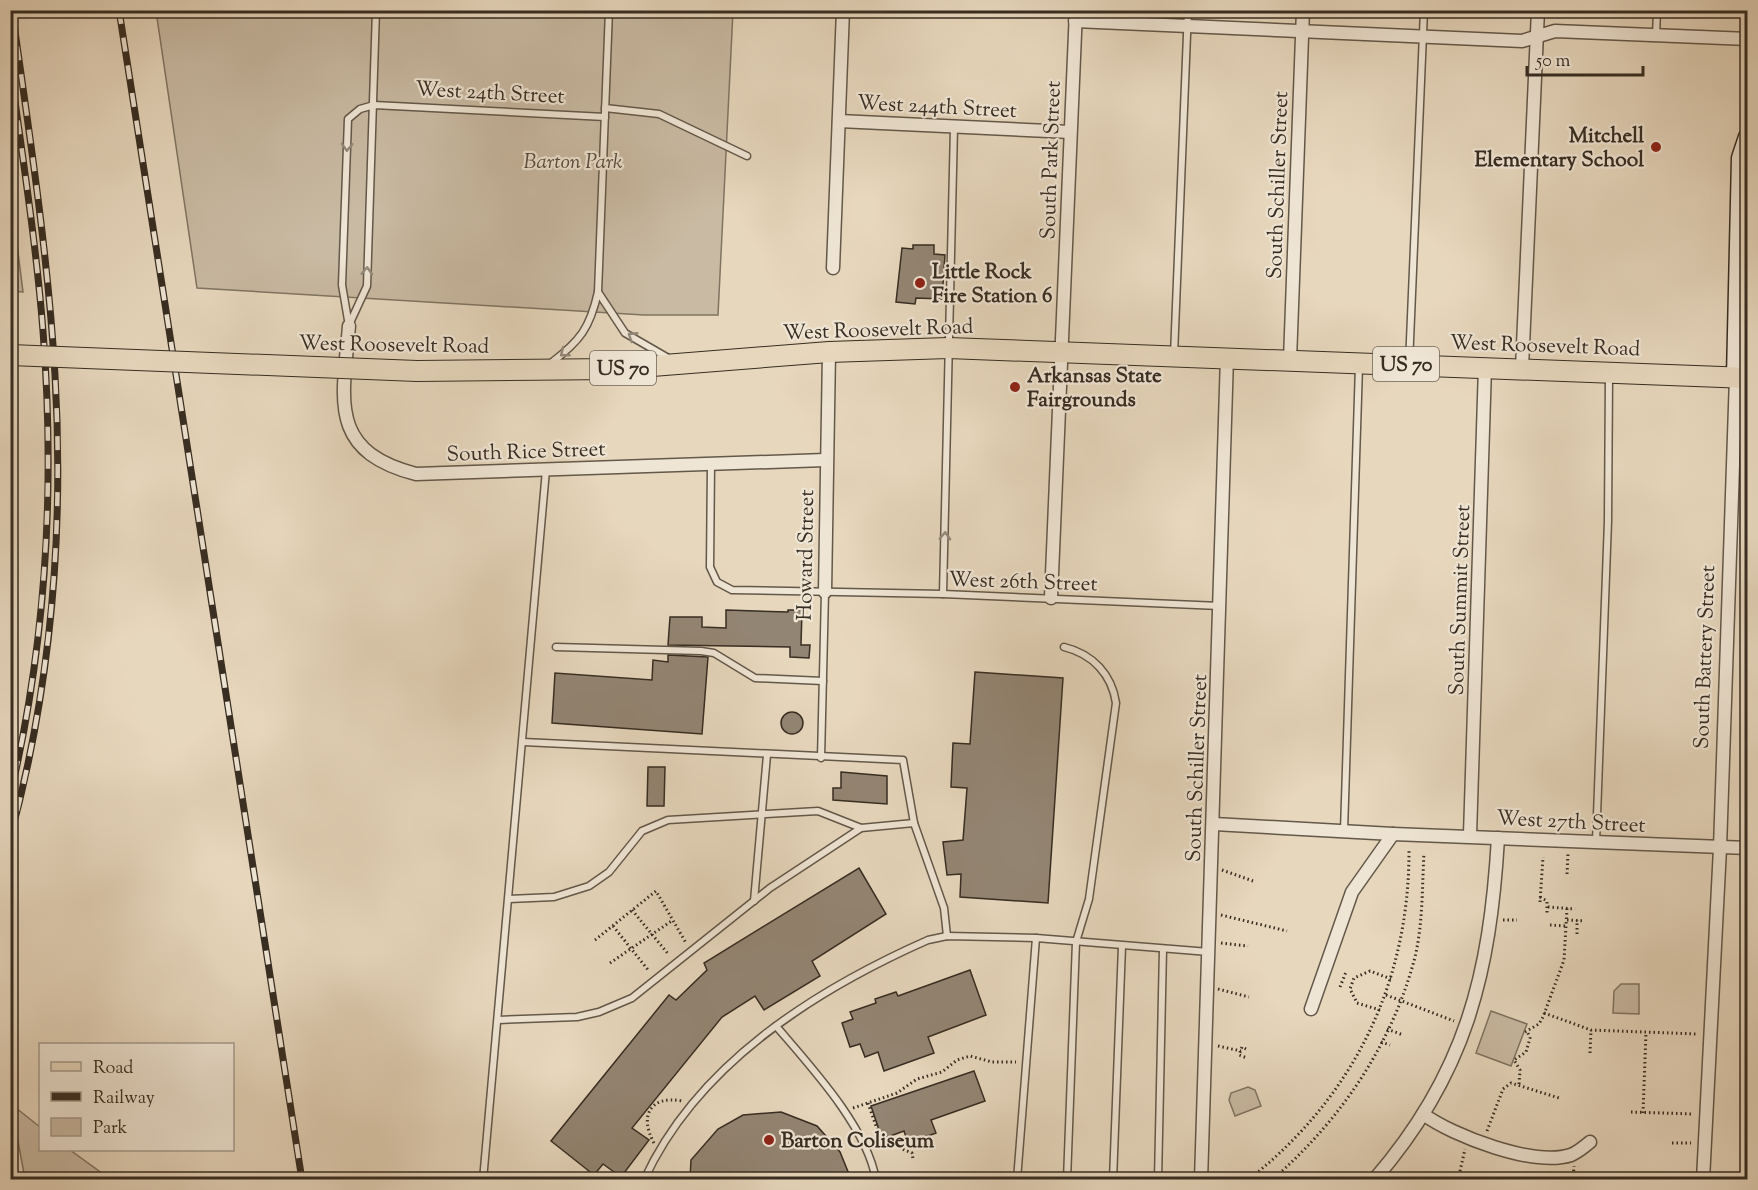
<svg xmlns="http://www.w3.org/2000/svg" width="1758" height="1190" font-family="'Sorts Mill Goudy',serif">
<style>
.green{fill:#c9baa3;stroke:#807462;stroke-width:1.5}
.building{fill:#938573;stroke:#372d22;stroke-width:1.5}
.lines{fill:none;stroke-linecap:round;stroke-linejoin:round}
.lane-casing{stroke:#635849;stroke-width:9}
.street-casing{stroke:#635849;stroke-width:15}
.secondary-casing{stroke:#372d22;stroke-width:21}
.primary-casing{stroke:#372d22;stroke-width:22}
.path{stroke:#372d22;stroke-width:3;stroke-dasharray:1.5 3;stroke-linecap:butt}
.lane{stroke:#efe5d4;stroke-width:6}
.street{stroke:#efe5d4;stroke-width:12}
.secondary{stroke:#efe5d4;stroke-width:18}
.primary{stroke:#e7d7bd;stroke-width:20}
.rail-casing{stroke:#372d22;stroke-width:7}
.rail{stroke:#efe5d4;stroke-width:4.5;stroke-dasharray:14;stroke-linecap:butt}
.primary-bridge-casing{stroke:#372d22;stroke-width:22;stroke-linecap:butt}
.primary-bridge{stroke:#e7d7bd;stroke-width:20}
.oneway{stroke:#93897b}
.poi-dot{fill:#8f2418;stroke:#efe5d4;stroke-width:2}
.labels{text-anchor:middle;stroke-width:4.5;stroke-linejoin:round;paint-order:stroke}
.shield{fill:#efe5d4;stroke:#6e6457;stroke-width:1.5}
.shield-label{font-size:20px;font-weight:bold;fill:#372d22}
.street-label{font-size:21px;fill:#372d22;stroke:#efe5d4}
.poi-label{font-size:21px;font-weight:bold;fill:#372d22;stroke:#efe5d4;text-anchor:start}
.park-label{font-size:21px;font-style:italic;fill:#54493c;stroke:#efe5d4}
</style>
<rect width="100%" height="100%" fill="#e7d7bd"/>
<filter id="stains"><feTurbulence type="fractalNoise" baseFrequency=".00333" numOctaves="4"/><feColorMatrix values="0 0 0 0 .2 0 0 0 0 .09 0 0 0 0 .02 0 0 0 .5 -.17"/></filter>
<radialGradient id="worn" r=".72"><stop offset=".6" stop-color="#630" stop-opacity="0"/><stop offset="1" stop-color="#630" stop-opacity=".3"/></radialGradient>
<g class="green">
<path d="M156,11H733L718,315H644L197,288Z"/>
<path d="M10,197H11L23,292L11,291Z"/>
<path d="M1621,984H1639V1014L1613,1013L1614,991Z"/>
<path d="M1491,1011L1527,1024L1511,1066L1476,1053Z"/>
<path d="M1248,1087L1255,1090L1261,1106L1235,1116L1229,1100L1231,1093Z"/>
<path d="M11,1104L40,1127V1150H70L110,1179H25Z"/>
</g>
<g class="building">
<path d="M913,245H934V254L945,255L942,299L916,298L915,304L896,302L902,248L913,249Z"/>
<path d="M726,610L788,612V610H802L801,645H810L809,658L790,657V647L668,645L670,617H702V627L726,628Z"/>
<path d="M668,655L708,657L702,734L552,723L555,673L652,680L653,660L668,662Z"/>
<path d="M975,672L1063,678L1048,903L960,897L961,874L947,875L943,842L963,840L967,788L951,787L953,743L970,744Z"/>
<circle cx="792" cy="723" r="11"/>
<path d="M648,767H665L664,806H647Z"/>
<path d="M841,772L887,776V804L833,800V788H841Z"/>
<path d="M859,868L886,914L812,961L820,976L764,1010L755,996L722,1017L632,1128L649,1140L621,1177L603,1164L594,1175L551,1141L669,995L676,1000L707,970L704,963Z"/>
<path d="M970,970L986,1015L928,1037L934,1053L884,1071L878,1052L865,1057L860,1044L850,1047L842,1023L853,1019L850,1012L876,1003L875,999L896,992L898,996Z"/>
<path d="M974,1071L985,1101L931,1120L936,1133L908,1143L904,1131L882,1139L871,1106Z"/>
<path d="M781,1112L817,1126L840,1152L851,1179H690L691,1160L718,1129L743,1115Z"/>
</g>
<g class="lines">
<g class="lane-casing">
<g id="lane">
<path d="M1656,36L1657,10"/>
<path d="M605,108L659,114L747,156"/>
<path d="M598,292L625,333L670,359"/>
<path d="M349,325L367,286L376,10"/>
<path d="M349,326L342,285L348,119L360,109L374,105L605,117"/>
<path d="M1174,355L1188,10"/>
<path d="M551,363C580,341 590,328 598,292L609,10"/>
<path d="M1409,364L1424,10"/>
<path d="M711,464L710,567L717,582L732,590L943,594L1220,606"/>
<path d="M943,594L954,127"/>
<path d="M556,647L701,651L714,653L755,678L823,681"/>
<path d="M1064,647C1093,654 1112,675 1116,703L1089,899L1076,942L1067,1180"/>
<path d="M523,742L903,760L914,823L944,908L947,936"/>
<path d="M821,758L825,592"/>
<path d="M1344,831L1359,366"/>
<path d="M1596,842L1608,521L1609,376"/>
<path d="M509,899L554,897L589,886L609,872L642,831L668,820L818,811L861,828L914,823"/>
<path d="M754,901L767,755"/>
<path d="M498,1020L577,1017L599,1012L632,998L770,888L861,828"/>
<path d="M776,1026C811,1067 867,1127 876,1180"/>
<path d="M483,1180L546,470"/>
<path d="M644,1180C697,1064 815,990 928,940L947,936L1036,938L1209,952"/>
<path d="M1017,1180L1036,938"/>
<path d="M1113,1180L1122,946"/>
<path d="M1158,1180L1163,949"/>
</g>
</g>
<g class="street-casing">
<g id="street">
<path d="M1075,21L1522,41L1555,31L1748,39"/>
<path d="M839,121L1070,132"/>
<path d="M833,268L843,10"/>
<path d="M349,326C343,399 327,451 416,474L825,460"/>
<path d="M1290,360L1303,10"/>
<path d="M1522,368L1538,10"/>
<path d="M825,592L829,352"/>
<path d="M1051,598L1076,10"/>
<path d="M1214,824L1393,834"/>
<path d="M1470,835L1485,367"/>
<path d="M1311,1009L1352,892L1393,834L1748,848"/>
<path d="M1423,1114C1453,1136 1534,1167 1571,1155C1578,1152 1584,1147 1590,1142"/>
<path d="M1201,1180L1227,357"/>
<path d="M1374,1180C1466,1074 1490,974 1498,838"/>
<path d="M1703,1180L1720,848L1736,377"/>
</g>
</g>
<g class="secondary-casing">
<path id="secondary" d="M1736,377L1741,158L1748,137"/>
</g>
<g class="primary-casing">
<path id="primary" d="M417,371L614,369L829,352L948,348L1748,378"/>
</g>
<g class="path">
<path d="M1222,870L1253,881"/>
<path d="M1567,874L1568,854"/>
<path d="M1540,897L1547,901V914"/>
<path d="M1540,902L1543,857"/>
<path d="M1548,907L1575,909"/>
<path d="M632,910L669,955"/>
<path d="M1221,915L1287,931"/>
<path d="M1503,920H1517"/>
<path d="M1567,920L1585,921"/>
<path d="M1550,925L1566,926"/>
<path d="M613,926L649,971"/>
<path d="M1577,934V920"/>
<path d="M595,940L656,891L686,943"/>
<path d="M1221,943L1248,946"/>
<path d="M610,963L673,920"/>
<path d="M1340,987L1346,972"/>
<path d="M1218,989L1249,997"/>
<path d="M1386,995L1454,1021"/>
<path d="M1380,1010L1357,1003L1350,989L1354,978L1370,971L1391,979"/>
<path d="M1544,1013L1591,1030L1697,1034"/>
<path d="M1387,1029L1403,1035"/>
<path d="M1525,1032L1539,1024L1543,1017L1564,960L1567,908"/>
<path d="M1381,1042L1390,1045"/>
<path d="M1218,1046L1241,1051"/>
<path d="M1246,1049L1242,1047L1239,1055L1247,1058"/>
<path d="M1590,1053L1591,1030"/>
<path d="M1519,1084L1520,1070L1514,1060L1526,1052L1530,1038L1527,1031"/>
<path d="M868,1103L881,1140L912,1153L913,1159"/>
<path d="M853,1108L897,1093L917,1079L942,1072L957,1060L970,1056L992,1062H1016"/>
<path d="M1631,1112L1693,1114"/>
<path d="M1643,1113L1646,1032"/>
<path d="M1487,1131L1503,1089L1511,1083L1559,1098"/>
<path d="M654,1143C639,1116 650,1095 682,1101"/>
<path d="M1672,1143H1691"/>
<path d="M1248,1180C1353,1098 1409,984 1409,851"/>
<path d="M1272,1180C1340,1121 1392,1045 1415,957C1423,923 1422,887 1424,853"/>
<path d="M1458,1180L1465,1149"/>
<path d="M1573,1180L1574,1166"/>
</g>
<use href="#lane" class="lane"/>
<use href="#street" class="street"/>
<use href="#secondary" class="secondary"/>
<use href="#primary" class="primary"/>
<g class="rail-casing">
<g id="rail">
<path d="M119,10L302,1180"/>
<path d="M10,65C22,154 36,242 43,331C55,485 46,645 10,796"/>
<path d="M10,838C51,688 64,529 55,375C48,253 29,132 12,10"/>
</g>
</g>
<use href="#rail" class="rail"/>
<g class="primary-bridge-casing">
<path id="primary-bridge" d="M10,355L417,371"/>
</g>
<use href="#primary-bridge" class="primary-bridge"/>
</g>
<defs><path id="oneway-chevron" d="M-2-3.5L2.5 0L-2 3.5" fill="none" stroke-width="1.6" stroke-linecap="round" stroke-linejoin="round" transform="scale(1.5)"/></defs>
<g class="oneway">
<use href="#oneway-chevron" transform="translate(347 147) rotate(92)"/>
<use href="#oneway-chevron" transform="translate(367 271) rotate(-88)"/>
<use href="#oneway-chevron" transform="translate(632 336) rotate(-147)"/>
<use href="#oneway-chevron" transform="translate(564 353) rotate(142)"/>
<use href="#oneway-chevron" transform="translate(945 536) rotate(-88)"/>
</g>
<g class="poi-dot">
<circle cx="1656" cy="147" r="6"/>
<circle cx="920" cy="283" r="6"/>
<circle cx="1015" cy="387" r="6"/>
<circle cx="769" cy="1140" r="6"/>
</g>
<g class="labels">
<g class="shield">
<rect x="1373" y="347" width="66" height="34" rx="4.5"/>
<rect x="590" y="351" width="66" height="34" rx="4.5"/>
</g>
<g class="shield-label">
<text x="1406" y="371">US 70</text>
<text x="623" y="375">US 70</text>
</g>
<g class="street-label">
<text transform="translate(490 92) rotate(3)" y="7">West 24th Street</text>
<text transform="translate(937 106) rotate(3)" y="7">West 244th Street</text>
<text transform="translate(1050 160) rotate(-88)" y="7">South Park Street</text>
<text transform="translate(1277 185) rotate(-88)" y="7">South Schiller Street</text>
<text transform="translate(878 329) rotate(-2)" y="7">West Roosevelt Road</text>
<text transform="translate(394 344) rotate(1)" y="7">West Roosevelt Road</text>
<text transform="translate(1545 345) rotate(2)" y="7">West Roosevelt Road</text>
<text transform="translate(526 451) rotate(-2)" y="7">South Rice Street</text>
<text transform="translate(805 555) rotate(-89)" y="7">Howard Street</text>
<text transform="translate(1023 581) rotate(2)" y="7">West 26th Street</text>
<text transform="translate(1459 600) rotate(-88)" y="7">South Summit Street</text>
<text transform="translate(1704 657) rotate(-88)" y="7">South Battery Street</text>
<text transform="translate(1196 768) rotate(-88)" y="7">South Schiller Street</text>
<text transform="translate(1571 821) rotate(3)" y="7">West 27th Street</text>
</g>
<g class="poi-label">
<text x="1644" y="142" text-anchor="end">Mitchell<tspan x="1644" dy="24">Elementary School</tspan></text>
<text x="932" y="278">Little Rock<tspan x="932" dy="24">Fire Station 6</tspan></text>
<text x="1027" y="382">Arkansas State<tspan x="1027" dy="24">Fairgrounds</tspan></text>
<text x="781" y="1147">Barton Coliseum</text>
</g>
<g class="park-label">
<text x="573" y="168">Barton Park</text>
</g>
</g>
<rect width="1758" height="1190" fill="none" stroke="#e7d7bd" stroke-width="36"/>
<rect x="12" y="12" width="1734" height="1166" fill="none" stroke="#372d22" stroke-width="3"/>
<rect x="18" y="18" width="1722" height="1154" fill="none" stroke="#372d22" stroke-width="1.5"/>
<rect x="39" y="1043" width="195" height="108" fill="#efe5d4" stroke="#a59b8d" stroke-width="1.5"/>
<rect x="51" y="1062" width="30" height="9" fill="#e7d7bd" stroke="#a59b8d" stroke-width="1.5"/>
<text x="93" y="1073" font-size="18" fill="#372d22">Road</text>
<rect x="51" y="1092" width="30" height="9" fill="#372d22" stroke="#a59b8d" stroke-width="1.5"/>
<text x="93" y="1103" font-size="18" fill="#372d22">Railway</text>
<rect x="51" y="1118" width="30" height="18" fill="#c9baa3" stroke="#a59b8d" stroke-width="1.5"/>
<text x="93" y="1133" font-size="18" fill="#372d22">Park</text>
<path d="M1527 66v9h116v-9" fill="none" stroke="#372d22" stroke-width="3"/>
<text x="1536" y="66" font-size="18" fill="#372d22" stroke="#efe5d4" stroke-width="4.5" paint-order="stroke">50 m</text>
<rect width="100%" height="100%" filter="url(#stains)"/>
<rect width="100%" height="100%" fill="url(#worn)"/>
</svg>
